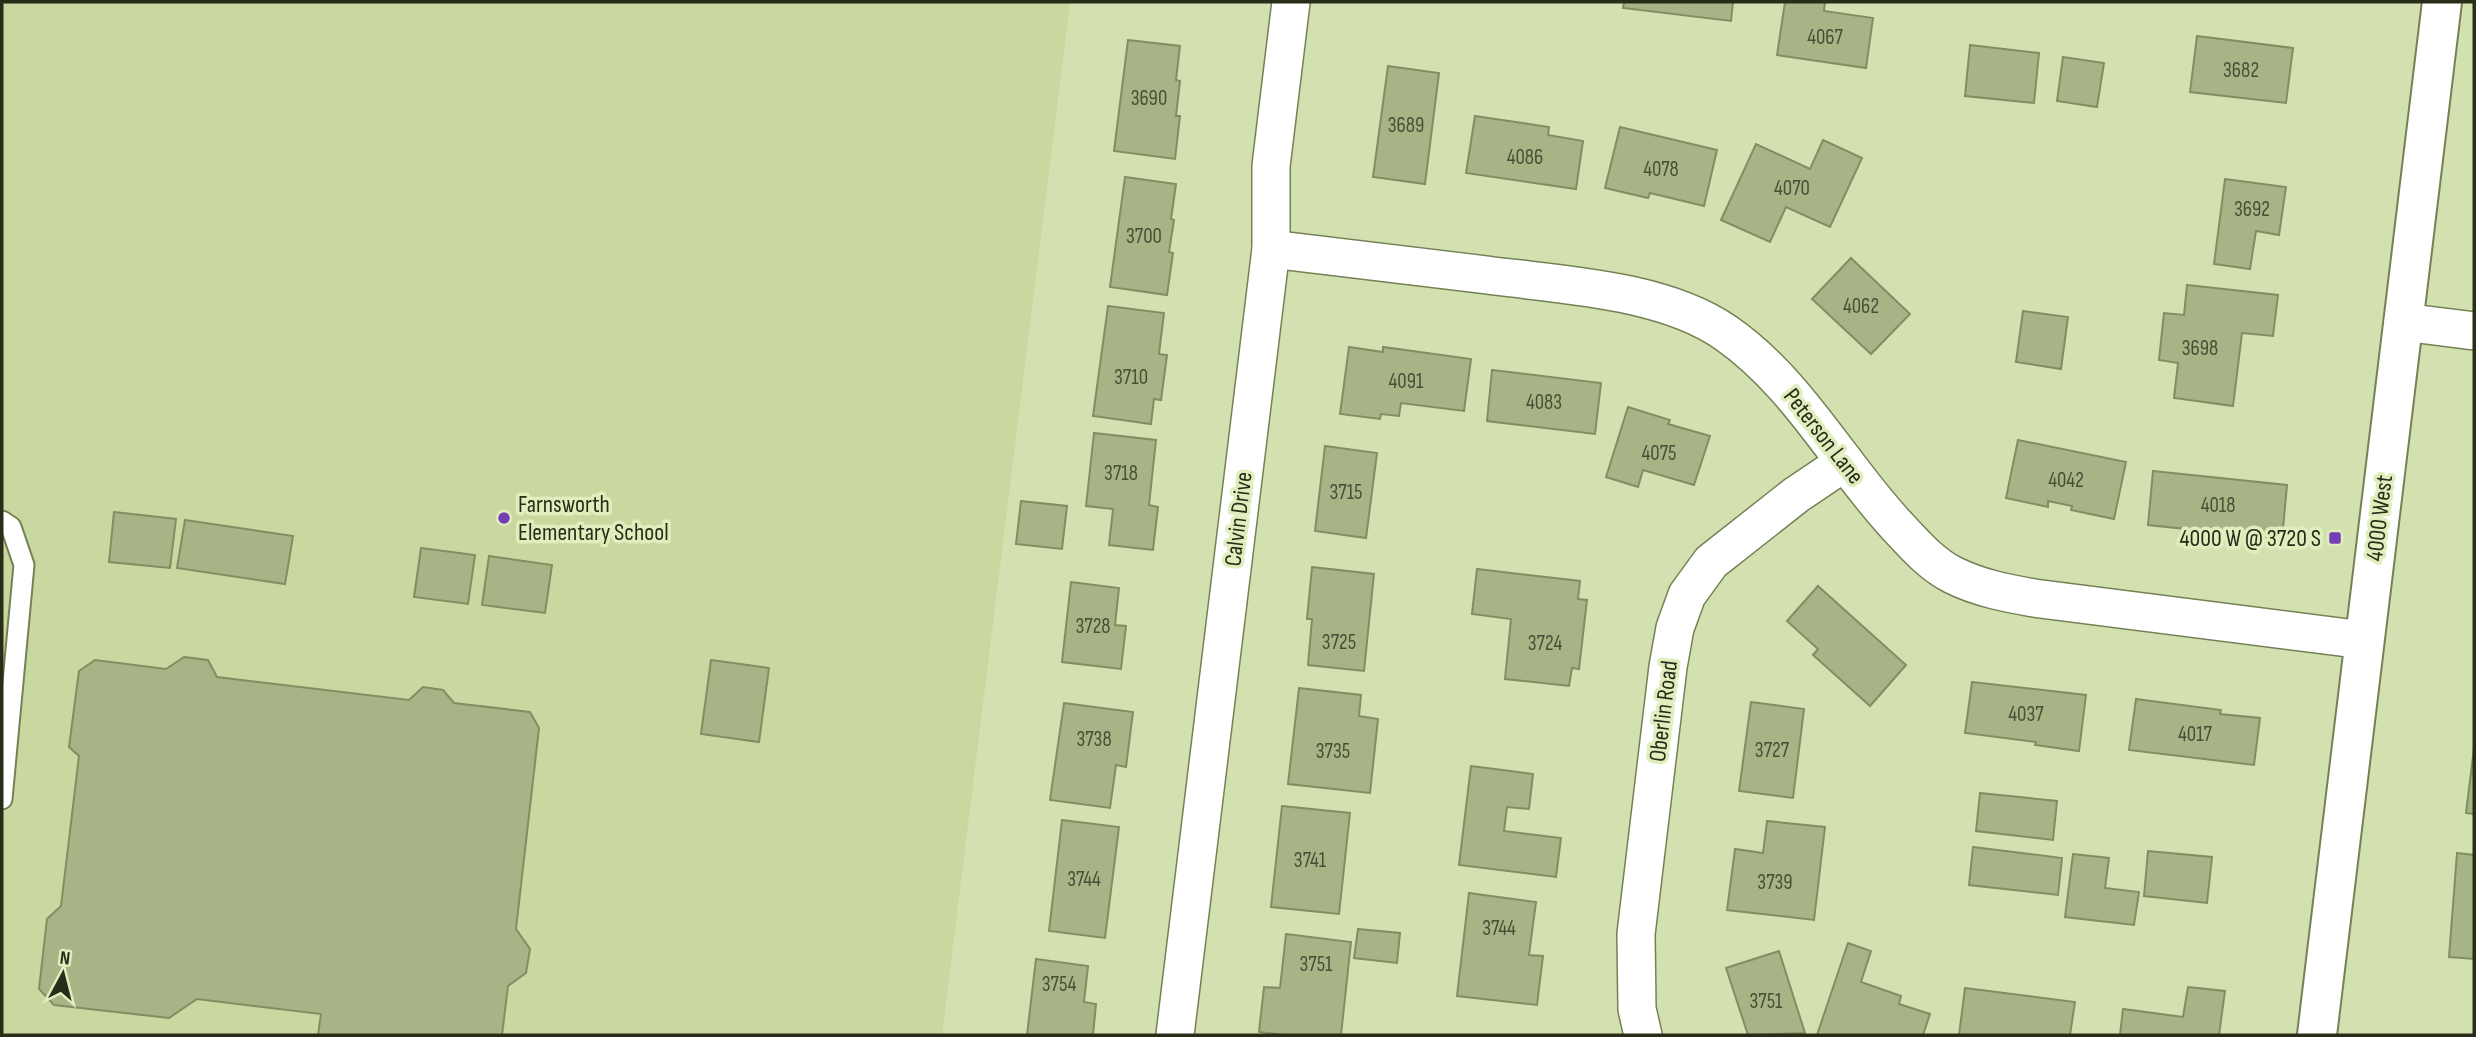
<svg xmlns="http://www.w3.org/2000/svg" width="2476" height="1037" font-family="'Sofia Sans Condensed',sans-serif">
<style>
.built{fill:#c8d8a0}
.building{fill:#a7b486;stroke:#818e61;stroke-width:2}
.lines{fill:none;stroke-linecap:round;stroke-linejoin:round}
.service-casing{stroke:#758155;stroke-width:23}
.minor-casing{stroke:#758155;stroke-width:40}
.tertiary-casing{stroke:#758155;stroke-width:42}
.service{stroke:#fff;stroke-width:19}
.minor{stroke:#fff;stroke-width:37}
.tertiary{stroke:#fff;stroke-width:38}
.poi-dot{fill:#753eb5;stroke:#e0eebd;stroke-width:2.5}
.labels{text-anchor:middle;stroke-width:7;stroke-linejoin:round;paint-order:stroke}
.number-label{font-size:21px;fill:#484f35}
.street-label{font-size:24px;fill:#282d1a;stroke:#e0eebd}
.poi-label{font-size:24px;fill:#282d1a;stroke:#e0eebd;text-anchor:start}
</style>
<rect width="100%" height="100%" fill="#d3e1b1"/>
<path class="built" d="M2,2H1070L942,1035H2Z"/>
<g class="building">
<path d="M1624,2H1733L1731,21L1623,8Z"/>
<path d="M1785,2H1825L1824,11L1873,18L1866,68L1777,55Z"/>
<path d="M2197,36L2293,48L2286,103L2190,92Z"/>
<path d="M1128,40L1180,46L1176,80L1180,81L1176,116H1180L1175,159L1114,151Z"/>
<path d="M1970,45L2039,53L2034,103L1965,96Z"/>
<path d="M2063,57L2104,63L2097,107L2057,101Z"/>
<path d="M1388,66L1439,73L1425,184L1373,177Z"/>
<path d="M1475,116L1549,127L1548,135L1583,141L1576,189L1466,173Z"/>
<path d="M1620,127L1717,150L1704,206L1650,193L1648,198L1605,188Z"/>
<path d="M1823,140L1862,158L1830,227L1786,207L1770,242L1721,220L1756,144L1810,169Z"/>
<path d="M1125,177L1176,184L1171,219L1174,220L1169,252L1173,253L1167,295L1110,287Z"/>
<path d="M2225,179L2286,187L2279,235L2256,231L2250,269L2214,264Z"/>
<path d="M1851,258L1910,314L1871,354L1812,299Z"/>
<path d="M2187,285L2278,295L2273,336L2242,333L2233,406L2174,398L2178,363L2159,360L2164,313L2184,315Z"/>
<path d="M1108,306L1164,313L1159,354L1167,355L1161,400L1154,399L1151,424L1093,416Z"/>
<path d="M2023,311L2068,317L2061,369L2016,362Z"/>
<path d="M1349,347L1383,352V347L1471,359L1464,411L1401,403L1399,416L1381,414L1380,419L1340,414Z"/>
<path d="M1492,370L1601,383L1595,434L1487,421Z"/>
<path d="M1628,407L1670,420L1668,424L1710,436L1694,485L1643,470L1638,487L1606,477Z"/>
<path d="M1094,433L1156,440L1149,505L1158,507L1153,550L1109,545L1113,509L1086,506Z"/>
<path d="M2018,440L2126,462L2114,519L2071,510L2072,506L2048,501V507L2006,498Z"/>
<path d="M1325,446L1377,453L1366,538L1315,531Z"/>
<path d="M2153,471L2287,485L2282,539L2148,525Z"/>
<path d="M1021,501L1067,506L1062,549L1016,544Z"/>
<path d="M114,512L176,519L170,568L109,562Z"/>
<path d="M185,520L293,536L285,584L177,568Z"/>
<path d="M421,548L475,555L468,604L414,597Z"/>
<path d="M489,556L552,565L545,613L482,605Z"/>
<path d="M1312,567L1374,574L1364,671L1308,665L1312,619H1307Z"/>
<path d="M1477,569L1580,581L1578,599L1587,600L1579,669L1572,668L1569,686L1505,679L1511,619L1472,614Z"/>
<path d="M1071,582L1119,588L1115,625L1126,626L1121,669L1062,662Z"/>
<path d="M1818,586L1906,665L1870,706L1813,655L1818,649L1787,621Z"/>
<path d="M184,657L208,660L217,677L409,700L423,687L443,690L454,703L530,712L539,728L516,929L530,949L526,973L508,986L502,1035H318L321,1014L197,999L169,1018L54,1005L39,989L47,919L61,906L79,756L69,747L79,671L95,660L166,669Z"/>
<path d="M711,660L769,668L759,742L701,734Z"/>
<path d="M1972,682L2086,695L2079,751L2035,745L2036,742L1965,733Z"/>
<path d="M1299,688L1361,695L1359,716L1378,719L1370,793L1288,784Z"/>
<path d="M2136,699L2221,710L2220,714L2260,718L2254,765L2129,750Z"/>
<path d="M1751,702L1804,709L1793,798L1739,791Z"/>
<path d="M1064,703L1133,712L1126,767L1116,765L1110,808L1050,800Z"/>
<path d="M2474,748V814L2466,813Z"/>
<path d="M1471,766L1533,774L1529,809L1507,807L1504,831L1561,838L1556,877L1459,865Z"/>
<path d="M1980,793L2057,801L2053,840L1976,831Z"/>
<path d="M1282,806L1350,813L1339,914L1271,907Z"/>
<path d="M1062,820L1119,827L1105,938L1049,931Z"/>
<path d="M1767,821L1825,827L1814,920L1727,910L1735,849L1763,853Z"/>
<path d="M1973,847L2062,858L2058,895L1969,885Z"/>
<path d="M2148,851L2212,857L2207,903L2144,896Z"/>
<path d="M2457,853L2474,855V959L2449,957Z"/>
<path d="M2073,854L2109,858L2105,888L2139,892L2134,925L2065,917Z"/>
<path d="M1469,893L1536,902L1529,955L1543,956L1537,1005L1457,996Z"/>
<path d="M1358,929L1400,933L1397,963L1354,958Z"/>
<path d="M1286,934L1351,942L1341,1035H1284L1259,1032L1264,987L1280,988Z"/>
<path d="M1848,943L1871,951L1861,982L1901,996L1899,1004L1930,1014L1923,1035H1817Z"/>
<path d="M1779,951L1805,1033L1748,1035L1726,968Z"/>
<path d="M1036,959L1088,966L1084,1002L1096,1004L1093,1035H1027Z"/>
<path d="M2188,987L2225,991L2219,1035H2120L2123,1009L2183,1017Z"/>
<path d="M1965,988L2075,1002L2070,1035H1959Z"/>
</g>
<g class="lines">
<g class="service-casing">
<path id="service" d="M2,521L11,527L24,565L2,799"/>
</g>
<g class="minor-casing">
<g id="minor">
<path d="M1271,249C1343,258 1415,267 1487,275C1561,285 1663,289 1726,333C1798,383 1839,464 1898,527C1914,544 1931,564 1953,575C1979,588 2006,593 2034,598L2364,640"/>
<path d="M2403,322L2474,331"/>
<path d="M1175,1035L1271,249V166L1291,2"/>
<path d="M1643,1035L1637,1009L1636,934L1668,667L1675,628L1687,595L1711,562L1796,495L1845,462"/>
</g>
</g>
<g class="tertiary-casing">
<path id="tertiary" d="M2317,1035L2442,2"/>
</g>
<use href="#service" class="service"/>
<use href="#minor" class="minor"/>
<use href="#tertiary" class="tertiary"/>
</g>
<g class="poi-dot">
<circle cx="504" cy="518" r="7"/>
<rect x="2328" y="531" width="14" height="14" rx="3.5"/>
</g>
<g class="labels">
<g class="number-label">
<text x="1825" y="44">4067</text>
<text x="2241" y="77">3682</text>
<text x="1149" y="105">3690</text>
<text x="1406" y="132">3689</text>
<text x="1525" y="164">4086</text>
<text x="1661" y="176">4078</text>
<text x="1792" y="195">4070</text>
<text x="2252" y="216">3692</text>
<text x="1144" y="243">3700</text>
<text x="1861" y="313">4062</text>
<text x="2200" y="355">3698</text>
<text x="1131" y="384">3710</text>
<text x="1406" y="388">4091</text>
<text x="1544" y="409">4083</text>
<text x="1659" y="460">4075</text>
<text x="1121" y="480">3718</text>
<text x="2066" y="487">4042</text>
<text x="1346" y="499">3715</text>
<text x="2218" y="512">4018</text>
<text x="1093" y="633">3728</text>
<text x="1339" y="649">3725</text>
<text x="1545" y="650">3724</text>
<text x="2026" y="721">4037</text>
<text x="2195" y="741">4017</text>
<text x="1094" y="746">3738</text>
<text x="1772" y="757">3727</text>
<text x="1333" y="758">3735</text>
<text x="1310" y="867">3741</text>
<text x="1084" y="886">3744</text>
<text x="1775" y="889">3739</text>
<text x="1499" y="935">3744</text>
<text x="1316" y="971">3751</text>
<text x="1059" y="991">3754</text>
<text x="1766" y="1008">3751</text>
</g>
<g class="street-label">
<text transform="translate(1824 436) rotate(52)" y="8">Peterson Lane</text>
<text transform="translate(2379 518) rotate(-83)" y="8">4000 West</text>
<text transform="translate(1238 519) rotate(-83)" y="8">Calvin Drive</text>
<text transform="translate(1663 711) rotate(-83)" y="8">Oberlin Road</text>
</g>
<g class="poi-label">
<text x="518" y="512">Farnsworth<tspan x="518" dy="28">Elementary School</tspan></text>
<text x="2321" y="546" text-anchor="end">4000 W @ 3720 S</text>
</g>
</g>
<rect width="2476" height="1037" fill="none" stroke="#282d1a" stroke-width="7"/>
<g transform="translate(63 974) rotate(7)" stroke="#e0eebd" stroke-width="5" paint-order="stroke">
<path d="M0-5L12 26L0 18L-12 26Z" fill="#282d1a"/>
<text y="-10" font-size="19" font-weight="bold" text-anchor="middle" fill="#282d1a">N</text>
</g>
</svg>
